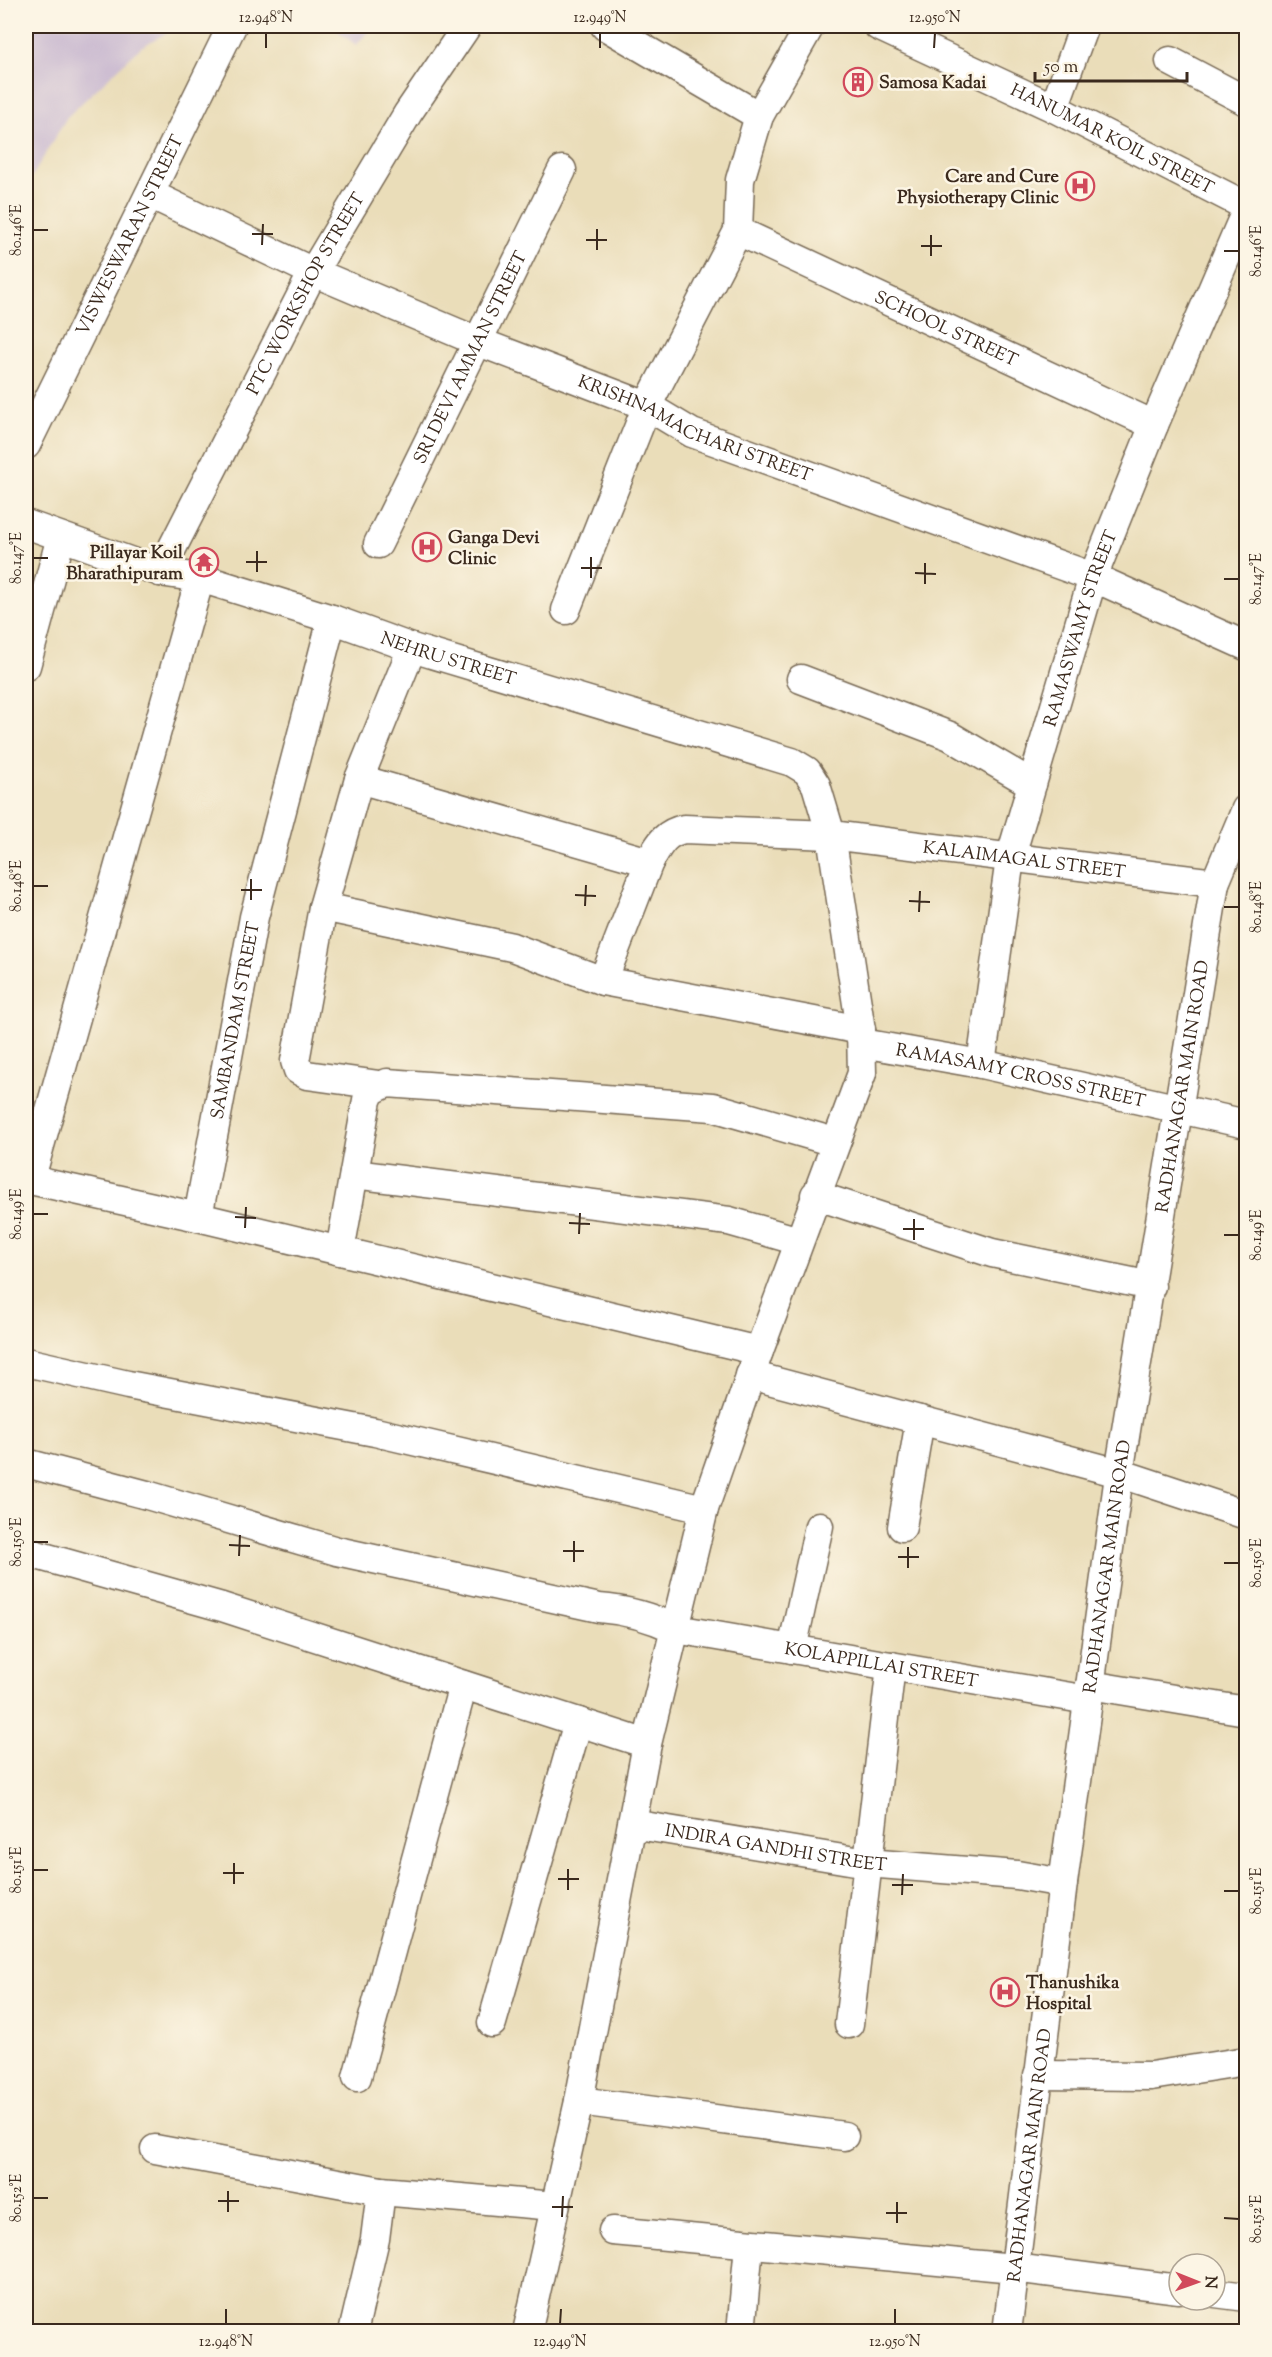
<svg xmlns="http://www.w3.org/2000/svg" width="1272" height="2357" font-family="'Sorts Mill Goudy',serif">
<style>
.industrial{fill:#cdbed2}
.lines{fill:none;stroke-linecap:round;stroke-linejoin:round}
.minor-casing{stroke:#786954;stroke-width:31}
.minor{stroke:#fff;stroke-width:28}
.ticks{fill:none;stroke:#3b2a1e;stroke-width:2}
.labels{text-anchor:middle;stroke-width:5;stroke-linejoin:round;paint-order:stroke}
.poi-label{font-size:18px;font-weight:bold;fill:#3b2a1e;stroke:#fcf5e5;text-anchor:start}
.street-label{font-size:18px;fill:#3b2a1e;stroke:#fcf5e5}
.neatline{fill:none;stroke:#3b2a1e;stroke-width:2}
.ticks-label{font-size:15px;text-anchor:middle;fill:#3b2a1e}
</style>
<rect width="100%" height="100%" fill="#fcf5e5"/>
<filter id="ink" filterUnits="userSpaceOnUse"><feTurbulence type="fractalNoise" baseFrequency=".0167" numOctaves="2"/><feDisplacementMap in="SourceGraphic" scale="12" xChannelSelector="R" yChannelSelector="G"/><feConvolveMatrix kernelMatrix="1 2 1 2 8 2 1 2 1" color-interpolation-filters="sRGB"/></filter>
<filter id="wash" filterUnits="userSpaceOnUse"><feTurbulence type="fractalNoise" baseFrequency=".008" numOctaves="4" result="noise"/><feDisplacementMap in="SourceGraphic" scale="24" xChannelSelector="R" yChannelSelector="G"/><feGaussianBlur stdDeviation="1.35" result="paint"/><feColorMatrix in="noise" values="0 0 0 0 0 0 0 0 0 0 0 0 0 0 0 0 0 1.4 0 .05"/><feComposite in="paint" operator="in"/></filter>
<g filter="url(#wash)">
<rect width="100%" height="100%" fill="#eaddb9"/>
<g class="industrial">
<path d="M26,26H179L141,47L67,117L26,187Z"/>
<path d="M331,26H373L356,45Z"/>
</g>
</g>
<g filter="url(#ink)">
<g class="lines">
<g class="minor-casing">
<g id="minor">
<path d="M605,26L759,116"/>
<path id="s1" d="M878,26L1054,108L1246,206"/>
<path d="M1170,61L1246,101"/>
<path d="M1054,108L1084,26"/>
<path id="s2" d="M150,194L313,272L479,342L647,406L692,433L1093,577L1246,646"/>
<path id="s3" d="M738,231L1154,425"/>
<path id="s4" d="M26,445L232,26"/>
<path id="s5" d="M26,524L160,572L200,578L332,619L412,648L792,762L807,771L816,785L831,835L861,1030L862,1073L759,1351L704,1509L647,1744L579,2101L527,2332"/>
<path id="s6" d="M378,544L562,170"/>
<path id="s7" d="M160,572L313,272L408,113L467,26"/>
<path d="M566,610L647,406L738,231L740,180L759,116L810,26"/>
<path d="M26,666L61,537"/>
<path d="M801,679L950,736L1032,784"/>
<path d="M359,779L649,862L603,981"/>
<path id="s8" d="M649,862C659,845 664,833 684,829L831,835L1215,883"/>
<path d="M323,907L512,947L603,981L861,1030"/>
<path id="s9" d="M862,1043L981,1064L1246,1124"/>
<path id="s10" d="M981,1064L1010,859L1093,577L1154,425L1246,211"/>
<path d="M379,1085L307,1075L298,1070L295,1061L323,907L359,779L412,648"/>
<path d="M354,1174L729,1221L799,1241"/>
<path d="M26,1179L198,1217L759,1351"/>
<path d="M30,1181L200,578"/>
<path d="M815,1195L992,1253L1151,1286"/>
<path id="s11" d="M198,1217L254,917L332,619"/>
<path d="M340,1251L367,1100L371,1091L387,1083L713,1107L834,1142"/>
<path d="M26,1362L128,1385L375,1432L704,1509"/>
<path d="M750,1375L1119,1473L1246,1515"/>
<path id="s12" d="M26,1463L147,1495L337,1551L599,1608C627,1610 651,1617 676,1629L1088,1700"/>
<path d="M902,1527L920,1420"/>
<path d="M26,1552L222,1607L647,1744"/>
<path d="M792,1649L819,1526"/>
<path d="M1090,1685L1246,1711"/>
<path id="s13" d="M632,1824L867,1863L1017,1875L1063,1883"/>
<path d="M492,2023L578,1722"/>
<path d="M849,2024L891,1666"/>
<path d="M1038,2075L1151,2076L1246,2061"/>
<path d="M357,2077L463,1685"/>
<path d="M579,2101L844,2136"/>
<path d="M155,2149L381,2191L555,2206"/>
<path d="M613,2231L1014,2268L1179,2289"/>
<path d="M1215,2293L1246,2297"/>
<path d="M353,2332L375,2239L381,2191"/>
<path d="M741,2332L749,2245"/>
<path id="s14" d="M1007,2332L1063,1883L1121,1461L1215,883L1246,809"/>
</g>
</g>
<use href="#minor" class="minor"/>
</g>
</g>
<path class="ticks" d="M266,48V33M600,48V33M934,48L935,33M33,230H48M252,234H273M586,240H607M262,245L263,224M921,246H942M597,250V229M1224,251H1239M931,256V235M33,558H48M246,562H267M581,568H602M257,572V551M915,573L936,574M591,578V557M1224,579H1239M925,584V563M33,886H48M241,890H262M575,895L596,896M251,900V879M909,901L930,902M585,906L586,885M1224,907H1239M919,912L920,891M33,1214H48M235,1217L256,1218M569,1223L590,1224M245,1228L246,1207M903,1229H924M579,1234L580,1213M1224,1235H1239M914,1240V1219M33,1542H48M229,1545L250,1546M563,1551H584M239,1556L240,1535M898,1557H919M574,1562V1541M1224,1563H1239M908,1568V1547M33,1870H48M223,1873H244M558,1879H579M234,1884V1863M892,1885H913M568,1890V1869M1224,1891H1239M902,1895L903,1874M33,2198H48M218,2201H239M552,2207H573M228,2212V2191M886,2213H907M562,2217L563,2196M1224,2218L1239,2219M897,2223V2202M226,2324V2309M560,2324L561,2309M895,2324V2309"/>
<defs>
<g id="building-ring" transform="scale(1.5)"><circle r="9.5" fill="#fcf5e5" stroke="#d1495b" stroke-width="1.5"/><path d="M-4-6H4V6H1V3H-1V6H-4ZM-2.5-4.3h1.7v1.8h-1.7ZM.8-4.3h1.7v1.8H.8ZM-2.5-1h1.7V.8h-1.7ZM.8-1h1.7V.8H.8Z" fill="#d1495b"/></g>
<g id="hospital-ring" transform="scale(1.5)"><circle r="9.5" fill="#fcf5e5" stroke="#d1495b" stroke-width="1.5"/><path d="M-5-5h3v3.5h4V-5h3V5h-3V1.5h-4V5h-3Z" fill="#d1495b"/></g>
<g id="temple-ring" transform="scale(1.5)"><circle r="9.5" fill="#fcf5e5" stroke="#d1495b" stroke-width="1.5"/><path d="M0-6L5-2H3V0L6.5 2.5H4V6H1.5V3h-3V6H-4V2.5H-6.5L-3 0V-2H-5Z" fill="#d1495b"/></g>
</defs>
<g fill-rule="evenodd">
<use href="#building-ring" x="858" y="82"/>
<use href="#hospital-ring" x="1080" y="186"/>
<use href="#hospital-ring" x="427" y="547"/>
<use href="#temple-ring" x="204" y="562"/>
<use href="#hospital-ring" x="1005" y="1992"/>
</g>
<g class="labels">
<g class="poi-label">
<text x="879" y="88">Samosa Kadai</text>
<text x="1059" y="182" text-anchor="end">Care and Cure<tspan x="1059" dy="21">Physiotherapy Clinic</tspan></text>
<text x="448" y="543">Ganga Devi<tspan x="448" dy="21">Clinic</tspan></text>
<text x="183" y="558" text-anchor="end">Pillayar Koil<tspan x="183" dy="21">Bharathipuram</tspan></text>
<text x="1026" y="1988">Thanushika<tspan x="1026" dy="21">Hospital</tspan></text>
</g>
<g class="street-label">
<text dy="6" stroke="none"><textPath href="#s1" startOffset="260">HANUMAR KOIL STREET</textPath></text>
<text dy="6" stroke="none"><textPath href="#s4" startOffset="234">VISWESWARAN STREET</textPath></text>
<text dy="6" stroke="none"><textPath href="#s7" startOffset="314">PTC WORKSHOP STREET</textPath></text>
<text dy="6" stroke="none"><textPath href="#s3" startOffset="230">SCHOOL STREET</textPath></text>
<text dy="6" stroke="none"><textPath href="#s6" startOffset="208">SRI DEVI AMMAN STREET</textPath></text>
<text dy="6" stroke="none"><textPath href="#s2" startOffset="594">KRISHNAMACHARI STREET</textPath></text>
<text dy="6" stroke="none"><textPath href="#s10" startOffset="448">RAMASWAMY STREET</textPath></text>
<text dy="6" stroke="none"><textPath href="#s5" startOffset="444">NEHRU STREET</textPath></text>
<text dy="6" stroke="none"><textPath href="#s8" startOffset="392">KALAIMAGAL STREET</textPath></text>
<text dy="6" stroke="none"><textPath href="#s11" startOffset="200">SAMBANDAM STREET</textPath></text>
<text dy="6" stroke="none"><textPath href="#s9" startOffset="162">RAMASAMY CROSS STREET</textPath></text>
<text dy="6" stroke="none"><textPath href="#s14" startOffset="1258">RADHANAGAR MAIN ROAD</textPath></text>
<text dy="6" stroke="none"><textPath href="#s14" startOffset="772">RADHANAGAR MAIN ROAD</textPath></text>
<text dy="6" stroke="none"><textPath href="#s12" startOffset="880">KOLAPPILLAI STREET</textPath></text>
<text dy="6" stroke="none"><textPath href="#s13" startOffset="146">INDIRA GANDHI STREET</textPath></text>
<text dy="6" stroke="none"><textPath href="#s14" startOffset="178">RADHANAGAR MAIN ROAD</textPath></text>
</g>
</g>
<rect width="1272" height="2357" fill="none" stroke="#fcf5e5" stroke-width="66"/>
<g transform="translate(1197 2282) rotate(91)"><circle r="28" fill="#fcf5e5" stroke="#afa495" stroke-width="1.5"/>
<path d="M0-4.5L10 22L0 15L-10 22Z" fill="#d1495b"/>
<text y="-9" font-size="16" font-weight="bold" text-anchor="middle" fill="#3b2a1e">N</text>
</g>
<path d="M1035 72v9h152v-9" fill="none" stroke="#3b2a1e" stroke-width="3"/>
<text x="1044" y="72" font-size="18" fill="#3b2a1e" stroke="#fcf5e5" stroke-width="4.5" paint-order="stroke">50 m</text>
<rect x="33" y="33" width="1206" height="2291" class="neatline"/>
<g class="ticks-label">
<text x="266" y="22">12.948°N</text>
<text x="600" y="22">12.949°N</text>
<text x="935" y="22">12.950°N</text>
<text transform="translate(16 230) rotate(-90)" y="5">80.146°E</text>
<text transform="translate(1256 251) rotate(-90)" y="5">80.146°E</text>
<text transform="translate(16 558) rotate(-90)" y="5">80.147°E</text>
<text transform="translate(1256 579) rotate(-90)" y="5">80.147°E</text>
<text transform="translate(16 886) rotate(-90)" y="5">80.148°E</text>
<text transform="translate(1256 907) rotate(-90)" y="5">80.148°E</text>
<text transform="translate(16 1214) rotate(-90)" y="5">80.149°E</text>
<text transform="translate(1256 1235) rotate(-90)" y="5">80.149°E</text>
<text transform="translate(16 1542) rotate(-90)" y="5">80.150°E</text>
<text transform="translate(1256 1563) rotate(-90)" y="5">80.150°E</text>
<text transform="translate(16 1870) rotate(-90)" y="5">80.151°E</text>
<text transform="translate(1256 1891) rotate(-90)" y="5">80.151°E</text>
<text transform="translate(16 2198) rotate(-90)" y="5">80.152°E</text>
<text transform="translate(1256 2219) rotate(-90)" y="5">80.152°E</text>
<text x="226" y="2346">12.948°N</text>
<text x="560" y="2346">12.949°N</text>
<text x="895" y="2346">12.950°N</text>
</g>
</svg>
